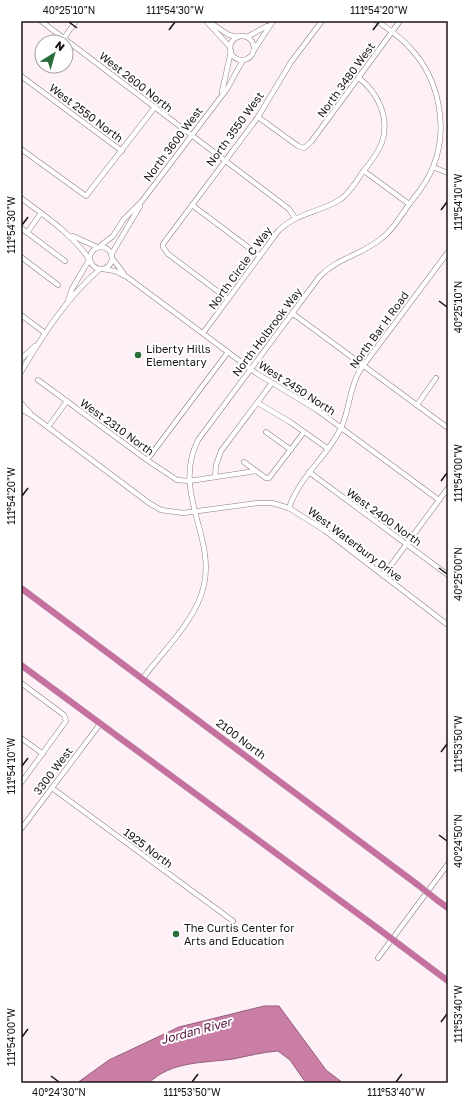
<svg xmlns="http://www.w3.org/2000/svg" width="469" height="1104" font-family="'Golos Text',sans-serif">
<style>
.water{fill:#ca7ea6;stroke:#955e7b}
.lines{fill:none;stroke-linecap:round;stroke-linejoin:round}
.minor-casing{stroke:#907d86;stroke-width:5.5}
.highway-casing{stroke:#d1d0d0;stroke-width:7}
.minor{stroke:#fff;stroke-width:4.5}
.highway{stroke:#c5709e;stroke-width:6}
.highway-bridge-casing{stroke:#d1d0d0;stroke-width:7;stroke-linecap:butt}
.highway-bridge{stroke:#c5709e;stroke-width:6}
.ticks{fill:none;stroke:#1a1316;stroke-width:1.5}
.poi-dot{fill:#296e39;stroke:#fff;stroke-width:1.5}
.labels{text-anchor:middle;stroke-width:4;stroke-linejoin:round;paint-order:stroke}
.street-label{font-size:11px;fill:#1a1316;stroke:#fff}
.poi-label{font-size:11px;fill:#1a1316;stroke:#fff;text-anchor:start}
.water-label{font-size:12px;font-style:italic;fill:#55113b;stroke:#fff}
.neatline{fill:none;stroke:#1a1316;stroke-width:1.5}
.ticks-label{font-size:10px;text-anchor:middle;fill:#1a1316}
</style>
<rect width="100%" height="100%" fill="#fdf0f6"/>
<path class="water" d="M264,1006H279L326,1070L343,1083H306L290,1060L278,1051C263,1052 248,1056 233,1059C204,1063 171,1061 149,1083H77L109,1060L179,1027Z"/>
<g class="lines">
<g class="minor-casing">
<g id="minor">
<path d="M41,21L289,209L295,218"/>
<path d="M206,21L230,47"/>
<path d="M208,21L229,35L238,37"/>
<circle cx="242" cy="48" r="12"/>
<path d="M247,37L267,26"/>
<path d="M64,38L76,21"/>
<path d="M254,50L273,21"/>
<path d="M21,76L122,151"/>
<path d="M222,92L231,51"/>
<path d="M258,117L298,146L304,148L311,142L400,21"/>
<path d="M21,149L86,196L155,107"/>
<path d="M433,167L448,173"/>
<path d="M364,171L409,204"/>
<path d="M21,198C46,217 71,233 89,259"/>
<path d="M192,205L260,256"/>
<path d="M21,228L65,261"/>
<path d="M27,233L41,213"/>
<path d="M73,236L97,247"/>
<path d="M100,246L113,236L124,219L142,201L227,89L243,60"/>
<circle cx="101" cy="258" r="11"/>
<path d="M111,255L140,206"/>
<path d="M21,257L58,285"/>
<path d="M112,258L124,274"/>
<path d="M103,269L115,271L127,277L256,373L317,410L439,500"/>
<path d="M228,299L168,254L163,247V244L258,117L291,62L322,21"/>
<path d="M68,301L72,289L89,260"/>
<path d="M292,313L448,428"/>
<path d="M21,315L45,333"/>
<path d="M203,333L279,230C297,213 321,212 341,199C350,192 356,182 362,173C369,164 378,154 382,142C390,118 378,93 359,78"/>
<path d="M21,359L35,346"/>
<path d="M21,372C43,335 67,297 100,269"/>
<path d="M38,380L147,460L177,480L189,481L256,471L266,478H269L304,432"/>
<path d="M21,403L30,413"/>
<path d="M258,403L290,422L327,448"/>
<path d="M417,405L436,378"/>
<path d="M21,409L33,416L149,503L161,510L183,513L258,503H272L289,508L324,530L448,625"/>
<path d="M48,427L67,401"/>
<path d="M266,432L291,450"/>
<path d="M147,460L228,352"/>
<path d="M244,462L256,471"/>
<path d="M309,472L448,575"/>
<path d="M215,477L216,465L221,451L272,383"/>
<path d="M289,508C299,477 327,457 341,428C350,409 349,388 360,370L448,252"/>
<path d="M383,576L448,488"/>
<path d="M143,678C163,651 197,619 204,585C215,535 172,492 198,440L320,276C339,257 362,255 382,238C394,229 401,215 410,203C419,192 428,180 433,167C449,128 439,78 410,48C401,37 388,29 377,21"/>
<path d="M21,683L64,715L66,721L21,783"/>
<path d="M21,738L43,754"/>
<path d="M52,788L233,921"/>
<path d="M21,829L100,724"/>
<path d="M378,958L448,864"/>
</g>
</g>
<g class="highway-casing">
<g id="highway">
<path d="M21,588L418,885"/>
<path d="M21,665L380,930"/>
<path d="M437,900L448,908"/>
<path d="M400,945L448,981"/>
</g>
</g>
<use href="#minor" class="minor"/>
<use href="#highway" class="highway"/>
<g class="highway-bridge-casing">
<g id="highway-bridge">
<path d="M418,885L437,900"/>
<path d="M380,930L400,945"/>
</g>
</g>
<use href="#highway-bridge" class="highway-bridge"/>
</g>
<path class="ticks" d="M69,22L77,28M169,30L175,22M373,30L379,22M441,210L447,202M22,225L28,217M439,301L447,307M441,481L447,473M22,496L28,488M439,568L447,574M441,752L447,744M22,766L28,758M439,835L447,841M441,1022L447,1014M22,1037L28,1029M51,1076L59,1082M192,1082L198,1074M396,1082L402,1074"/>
<g class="poi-dot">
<circle cx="138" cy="355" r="4"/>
<circle cx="176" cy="934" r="4"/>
</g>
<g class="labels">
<g class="street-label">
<text transform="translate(346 80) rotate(-54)" y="4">North 3480 West</text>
<text transform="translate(136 82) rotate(38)" y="4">West 2600 North</text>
<text transform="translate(86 113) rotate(37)" y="4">West 2550 North</text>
<text transform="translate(235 129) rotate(-54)" y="4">North 3550 West</text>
<text transform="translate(173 144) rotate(-53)" y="4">North 3600 West</text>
<text transform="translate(240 268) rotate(-54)" y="4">North Circle C Way</text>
<text transform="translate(379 330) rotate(-54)" y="4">North Bar H Road</text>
<text transform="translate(267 332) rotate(-53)" y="4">North Holbrook Way</text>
<text transform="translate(297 388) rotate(33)" y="4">West 2450 North</text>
<text transform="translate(117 427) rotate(36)" y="4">West 2310 North</text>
<text transform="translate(384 517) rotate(36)" y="4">West 2400 North</text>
<text transform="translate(355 544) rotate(37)" y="4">West Waterbury Drive</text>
<text transform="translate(241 739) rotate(37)" y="4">2100 North</text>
<text transform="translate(53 771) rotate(-53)" y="4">3300 West</text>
<text transform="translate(148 848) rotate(37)" y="4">1925 North</text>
</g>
<g class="poi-label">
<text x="146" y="353">Liberty Hills<tspan x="146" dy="13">Elementary</tspan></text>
<text x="184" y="932">The Curtis Center for<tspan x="184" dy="13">Arts and Education</tspan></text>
</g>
<g class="water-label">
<text transform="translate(196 1031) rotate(-15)" y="4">Jordan River</text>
</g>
</g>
<rect width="469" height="1104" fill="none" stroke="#ffffff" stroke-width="44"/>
<g transform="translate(54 54) rotate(37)"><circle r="19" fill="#ffffff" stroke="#a3a1a2"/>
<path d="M0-3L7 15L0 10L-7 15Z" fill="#296e39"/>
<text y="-6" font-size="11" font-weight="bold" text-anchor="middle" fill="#1a1316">N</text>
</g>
<rect x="22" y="22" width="425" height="1060" class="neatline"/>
<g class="ticks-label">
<text x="69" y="14">40°25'10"N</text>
<text x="175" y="14">111°54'30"W</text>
<text x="379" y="14">111°54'20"W</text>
<text transform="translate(458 202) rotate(-90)" y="4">111°54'10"W</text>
<text transform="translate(11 225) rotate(-90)" y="4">111°54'30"W</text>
<text transform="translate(458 307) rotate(-90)" y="4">40°25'10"N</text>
<text transform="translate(458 473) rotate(-90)" y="4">111°54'00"W</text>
<text transform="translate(11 496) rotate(-90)" y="4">111°54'20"W</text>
<text transform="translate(458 574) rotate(-90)" y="4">40°25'00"N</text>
<text transform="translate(458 744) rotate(-90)" y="4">111°53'50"W</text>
<text transform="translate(11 766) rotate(-90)" y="4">111°54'10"W</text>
<text transform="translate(458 841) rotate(-90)" y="4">40°24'50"N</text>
<text transform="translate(458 1014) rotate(-90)" y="4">111°53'40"W</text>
<text transform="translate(11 1037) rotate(-90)" y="4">111°54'00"W</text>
<text x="59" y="1096">40°24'30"N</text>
<text x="192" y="1096">111°53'50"W</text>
<text x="396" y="1096">111°53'40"W</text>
</g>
</svg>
